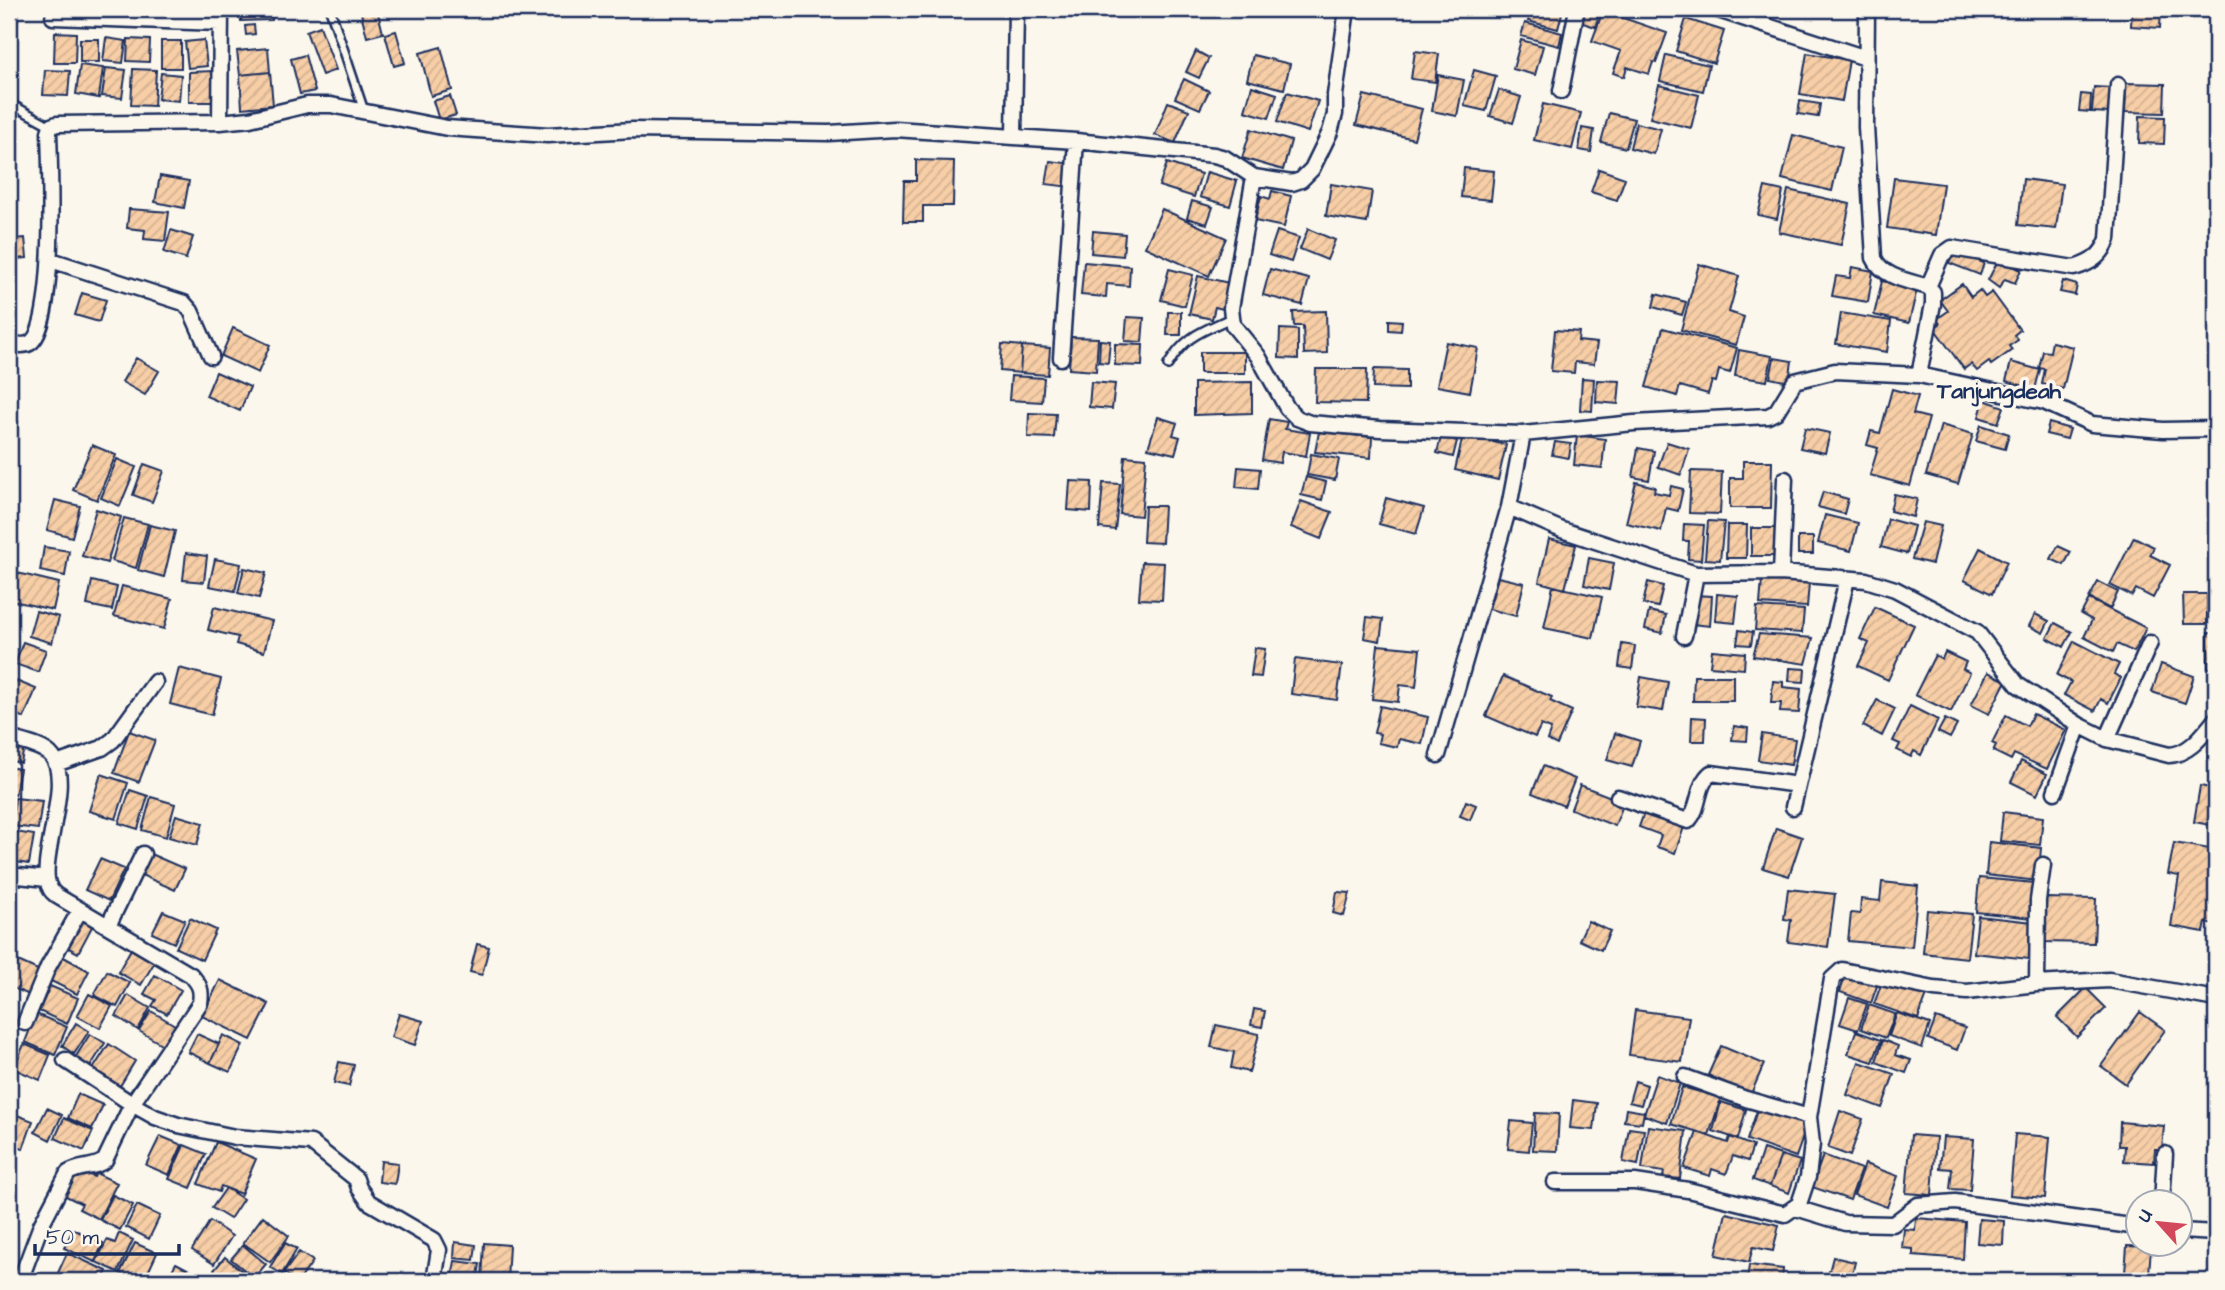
<svg xmlns="http://www.w3.org/2000/svg" width="2225" height="1290" font-family="'Architects Daughter',sans-serif">
	<style>
		.building { fill: url(#building-hatch); stroke: #1b2f5e; stroke-width: 2 }
		.lines { fill: none; stroke-linecap: round; stroke-linejoin: round }
		.lane-casing { stroke: #1b2f5e; stroke-width: 12 }
		.street-casing { stroke: #1b2f5e; stroke-width: 19 }
		.lane { stroke: #fbf7ec; stroke-width: 7 }
		.street { stroke: #fbf7ec; stroke-width: 14 }
		.labels { text-anchor: middle; stroke-width: 7; stroke-linejoin: round; paint-order: stroke }
		.quarter-label { font-size: 23px; font-weight: bold; fill: #1b2f5e; stroke: #fbf7ec }
	</style>
	<defs>
		<pattern id="building-hatch" width="6" height="6" patternUnits="userSpaceOnUse" patternTransform="scale(1.75)"><rect width="6" height="6" fill="#f7cea6"/><path d="M-1 1l2-2M0 6l6-6M5 7l2-2" fill="none" stroke="#d3b191"/></pattern>
	</defs>
	<rect width="100%" height="100%" fill="#fbf7ec"/>
	<filter id="ink" filterUnits="userSpaceOnUse"><feTurbulence type="fractalNoise" baseFrequency=".0143" numOctaves="2"/><feDisplacementMap in="SourceGraphic" scale="14" xChannelSelector="R" yChannelSelector="G"/><feConvolveMatrix kernelMatrix="1 2 1 2 8 2 1 2 1" color-interpolation-filters="sRGB"/></filter>
	<g filter="url(#ink)">
		<path class="building" d="M 138,9 L 160,9 L 160,12 L 138,13 Z
			M 174,9 L 193,9 L 193,13 L 175,14 Z
			M 241,9 L 272,9 L 272,20 L 241,21 Z
			M 360,9 L 377,9 L 383,33 L 367,37 Z
			M 1531,9 L 1563,9 L 1558,29 L 1528,21 Z
			M 1585,9 L 1601,9 L 1595,27 L 1580,22 Z
			M 2132,9 L 2161,9 L 2160,28 L 2131,26 Z
			M 9,10 L 19,12 L 10,62 L 9,62 Z
			M 1603,11 L 1667,33 L 1656,63 L 1653,62 L 1649,74 L 1627,67 L 1624,77 L 1613,73 L 1621,51 L 1592,41 Z
			M 1686,19 L 1724,31 L 1714,63 L 1676,51 Z
			M 1525,23 L 1562,33 L 1559,46 L 1521,36 Z
			M 254,25 L 255,34 L 246,35 L 245,26 Z
			M 320,26 L 336,70 L 322,75 L 306,31 Z
			M 396,31 L 405,63 L 394,66 L 385,34 Z
			M 55,32 L 76,33 L 75,63 L 54,63 Z
			M 106,38 L 126,41 L 123,63 L 103,61 Z
			M 80,39 L 99,39 L 99,62 L 80,62 Z
			M 128,39 L 150,40 L 149,62 L 127,61 Z
			M 204,40 L 207,66 L 188,68 L 185,42 Z
			M 1521,40 L 1543,46 L 1535,75 L 1513,69 Z
			M 161,41 L 181,41 L 181,68 L 161,68 Z
			M 441,47 L 452,90 L 431,96 L 420,53 Z
			M 268,48 L 270,72 L 240,75 L 237,51 Z
			M 1196,51 L 1209,58 L 1199,78 L 1186,72 Z
			M 1415,51 L 1439,54 L 1435,82 L 1411,79 Z
			M 1807,53 L 1849,60 L 1842,101 L 1800,94 Z
			M 305,55 L 315,91 L 300,94 L 291,59 Z
			M 1253,55 L 1290,64 L 1284,89 L 1247,80 Z
			M 1666,55 L 1709,65 L 1703,91 L 1660,81 Z
			M 80,65 L 103,68 L 99,98 L 76,94 Z
			M 106,68 L 126,70 L 122,98 L 102,96 Z
			M 133,69 L 156,70 L 154,106 L 131,105 Z
			M 45,70 L 70,71 L 68,96 L 43,95 Z
			M 1474,70 L 1496,76 L 1486,111 L 1464,106 Z
			M 214,71 L 215,102 L 189,102 L 189,72 Z
			M 270,72 L 273,105 L 242,108 L 240,75 Z
			M 161,73 L 181,75 L 179,101 L 158,99 Z
			M 1438,75 L 1464,80 L 1457,116 L 1432,111 Z
			M 2212,78 L 2216,78 L 2216,105 L 2211,105 Z
			M 1184,79 L 1209,91 L 1200,109 L 1175,98 Z
			M 2126,83 L 2165,84 L 2164,113 L 2125,112 Z
			M 1659,85 L 1699,95 L 1691,128 L 1650,118 Z
			M 1252,86 L 1277,94 L 1269,118 L 1245,111 Z
			M 2094,87 L 2112,88 L 2110,113 L 2092,112 Z
			M 1499,90 L 1521,97 L 1513,123 L 1490,116 Z
			M 1287,92 L 1318,101 L 1308,132 L 1277,122 Z
			M 2081,94 L 2091,95 L 2090,112 L 2079,111 Z
			M 1364,95 L 1422,109 L 1414,139 L 1356,125 Z
			M 450,96 L 456,115 L 439,120 L 433,101 Z
			M 1800,101 L 1820,104 L 1818,117 L 1798,114 Z
			M 1168,102 L 1189,110 L 1175,143 L 1155,135 Z
			M 1543,104 L 1581,113 L 1572,149 L 1534,140 Z
			M 1609,113 L 1634,119 L 1626,148 L 1601,142 Z
			M 2140,116 L 2165,117 L 2164,144 L 2139,143 Z
			M 1636,123 L 1661,129 L 1654,154 L 1630,148 Z
			M 1582,128 L 1594,130 L 1591,152 L 1579,150 Z
			M 1251,129 L 1291,141 L 1283,170 L 1242,158 Z
			M 1793,135 L 1842,147 L 1832,191 L 1782,179 Z
			M 916,160 L 954,161 L 953,206 L 923,206 L 923,222 L 903,222 L 904,181 L 916,181 Z
			M 1050,161 L 1073,164 L 1070,187 L 1046,184 Z
			M 1167,163 L 1201,174 L 1194,197 L 1159,186 Z
			M 1464,168 L 1494,171 L 1491,200 L 1461,197 Z
			M 1599,169 L 1625,178 L 1617,200 L 1591,192 Z
			M 1207,172 L 1237,181 L 1230,206 L 1200,197 Z
			M 160,176 L 189,181 L 184,208 L 155,202 Z
			M 1894,178 L 1943,184 L 1936,235 L 1887,228 Z
			M 2023,179 L 2062,184 L 2056,229 L 2018,225 Z
			M 1331,184 L 1372,191 L 1367,223 L 1326,216 Z
			M 1765,187 L 1783,191 L 1777,219 L 1758,215 Z
			M 1788,190 L 1850,204 L 1841,245 L 1779,232 Z
			M 1272,191 L 1291,196 L 1284,227 L 1255,221 L 1261,196 L 1270,199 Z
			M 1192,201 L 1213,207 L 1207,224 L 1187,218 Z
			M 129,209 L 169,212 L 165,241 L 144,239 L 145,230 L 127,228 Z
			M 1162,209 L 1226,238 L 1209,276 L 1145,247 Z
			M 1308,229 L 1335,240 L 1327,260 L 1300,249 Z
			M 171,230 L 193,237 L 186,259 L 164,252 Z
			M 1093,231 L 1125,234 L 1123,256 L 1091,253 Z
			M 1277,231 L 1299,238 L 1291,262 L 1269,255 Z
			M 25,238 L 27,258 L 16,259 L 14,239 Z
			M 1953,251 L 1984,263 L 1980,275 L 1949,263 Z
			M 1999,259 L 2021,270 L 2015,283 L 2005,279 L 1999,288 L 1988,280 Z
			M 1084,262 L 1130,266 L 1129,286 L 1107,284 L 1106,297 L 1081,295 Z
			M 1699,264 L 1739,276 L 1729,312 L 1744,317 L 1736,345 L 1681,330 Z
			M 1852,267 L 1873,271 L 1868,302 L 1832,296 L 1836,276 L 1850,278 Z
			M 1169,269 L 1193,275 L 1185,306 L 1161,300 Z
			M 1270,269 L 1309,279 L 1302,305 L 1263,295 Z
			M 1198,276 L 1229,283 L 1223,309 L 1215,307 L 1212,319 L 1189,314 Z
			M 1882,281 L 1917,289 L 1909,323 L 1874,315 Z
			M 2063,281 L 2077,285 L 2075,295 L 2060,292 Z
			M 1962,284 L 1971,297 L 1980,290 L 1985,297 L 1992,292 L 2020,330 L 2014,335 L 2018,340 L 2009,346 L 2012,350 L 1991,365 L 1989,362 L 1977,371 L 1971,364 L 1964,369 L 1934,328 L 1940,324 L 1937,319 L 1948,311 L 1940,300 Z
			M 82,293 L 106,300 L 99,322 L 75,315 Z
			M 1656,294 L 1686,302 L 1682,315 L 1653,307 Z
			M 1326,311 L 1327,353 L 1304,354 L 1303,326 L 1294,326 L 1293,312 Z
			M 1168,312 L 1181,312 L 1181,335 L 1167,335 Z
			M 1841,313 L 1891,321 L 1887,352 L 1836,344 Z
			M 1127,317 L 1144,318 L 1142,342 L 1125,341 Z
			M 1389,320 L 1402,321 L 1401,331 L 1389,330 Z
			M 233,328 L 270,345 L 258,373 L 221,356 Z
			M 1663,328 L 1737,348 L 1730,373 L 1719,370 L 1716,382 L 1712,381 L 1708,394 L 1680,386 L 1677,396 L 1646,387 Z
			M 1280,329 L 1298,330 L 1298,359 L 1279,358 Z
			M 1555,330 L 1579,332 L 1578,341 L 1597,343 L 1594,364 L 1575,362 L 1574,373 L 1551,371 Z
			M 1071,337 L 1098,338 L 1096,371 L 1069,369 Z
			M 1100,340 L 1110,341 L 1108,363 L 1099,362 Z
			M 1446,342 L 1478,348 L 1470,392 L 1437,386 Z
			M 2052,342 L 2073,347 L 2063,389 L 2042,384 L 2045,369 L 2039,368 L 2043,351 L 2050,352 Z
			M 1002,344 L 1022,346 L 1020,373 L 1000,371 Z
			M 1115,344 L 1143,345 L 1142,366 L 1115,365 Z
			M 1022,346 L 1050,348 L 1048,375 L 1020,373 Z
			M 1739,350 L 1772,356 L 1767,381 L 1735,376 Z
			M 1200,352 L 1245,352 L 1245,373 L 1200,373 Z
			M 136,358 L 159,371 L 145,395 L 122,382 Z
			M 1774,358 L 1792,361 L 1789,382 L 1770,378 Z
			M 2011,362 L 2040,370 L 2035,389 L 2006,381 Z
			M 1316,369 L 1367,369 L 1366,403 L 1315,402 Z
			M 1374,369 L 1407,370 L 1407,389 L 1373,388 Z
			M 216,372 L 250,387 L 240,411 L 206,396 Z
			M 1011,376 L 1044,378 L 1042,402 L 1009,400 Z
			M 1582,378 L 1594,379 L 1592,411 L 1580,410 Z
			M 1597,380 L 1620,381 L 1618,404 L 1596,402 Z
			M 1091,382 L 1115,384 L 1112,409 L 1089,407 Z
			M 1252,382 L 1252,413 L 1194,415 L 1194,383 Z
			M 1892,389 L 1918,396 L 1913,414 L 1929,418 L 1910,486 L 1870,475 L 1878,448 L 1867,445 L 1871,431 L 1880,433 Z
			M 1984,400 L 2004,407 L 1998,423 L 1979,417 Z
			M 1029,413 L 1056,414 L 1054,438 L 1028,437 Z
			M 1158,417 L 1177,423 L 1173,435 L 1180,437 L 1175,454 L 1148,448 Z
			M 9,418 L 18,422 L 9,441 Z
			M 1269,419 L 1287,422 L 1285,429 L 1310,433 L 1306,456 L 1282,452 L 1280,463 L 1262,460 Z
			M 2049,423 L 2070,429 L 2067,439 L 2046,434 Z
			M 1941,425 L 1973,434 L 1958,484 L 1926,475 Z
			M 1981,425 L 2009,434 L 2005,449 L 1976,441 Z
			M 1805,428 L 1830,433 L 1825,453 L 1800,448 Z
			M 1319,432 L 1372,437 L 1371,458 L 1315,452 Z
			M 1463,435 L 1506,445 L 1498,480 L 1455,470 Z
			M 1577,435 L 1605,439 L 1602,468 L 1574,465 Z
			M 1441,437 L 1457,441 L 1453,457 L 1437,453 Z
			M 1555,442 L 1571,444 L 1569,458 L 1552,455 Z
			M 1667,442 L 1689,449 L 1681,475 L 1658,467 Z
			M 92,445 L 116,455 L 97,500 L 73,490 Z
			M 1638,448 L 1654,451 L 1649,480 L 1633,477 Z
			M 1311,454 L 1339,459 L 1335,480 L 1307,475 Z
			M 1125,456 L 1146,458 L 1141,516 L 1120,514 Z
			M 117,459 L 136,467 L 120,506 L 101,498 Z
			M 1743,461 L 1772,461 L 1771,508 L 1730,508 L 1730,478 L 1743,478 Z
			M 144,464 L 164,471 L 152,502 L 133,495 Z
			M 1238,467 L 1260,469 L 1258,489 L 1236,487 Z
			M 1691,471 L 1722,472 L 1720,514 L 1689,513 Z
			M 1306,477 L 1326,482 L 1322,500 L 1301,495 Z
			M 1070,481 L 1092,482 L 1091,512 L 1068,510 Z
			M 1636,482 L 1655,487 L 1654,492 L 1669,495 L 1671,486 L 1683,489 L 1678,511 L 1666,508 L 1661,531 L 1626,523 Z
			M 1103,483 L 1120,484 L 1115,530 L 1099,528 Z
			M 1823,492 L 1848,499 L 1844,514 L 1818,507 Z
			M 1894,494 L 1917,499 L 1913,517 L 1890,511 Z
			M 1386,498 L 1424,508 L 1416,534 L 1379,524 Z
			M 55,500 L 80,506 L 72,537 L 47,530 Z
			M 1301,501 L 1332,512 L 1321,539 L 1291,527 Z
			M 1145,506 L 1164,506 L 1162,543 L 1143,542 Z
			M 96,509 L 121,517 L 107,563 L 82,556 Z
			M 1825,515 L 1858,523 L 1851,551 L 1818,543 Z
			M 124,518 L 148,524 L 136,568 L 112,561 Z
			M 1888,519 L 1914,526 L 1907,554 L 1881,547 Z
			M 1708,521 L 1724,522 L 1720,560 L 1705,559 Z
			M 1923,522 L 1941,526 L 1932,564 L 1912,559 Z
			M 1684,524 L 1704,525 L 1701,560 L 1688,559 L 1689,541 L 1683,541 Z
			M 150,525 L 175,531 L 164,577 L 138,570 Z
			M 1727,525 L 1747,525 L 1746,558 L 1726,558 Z
			M 1751,528 L 1775,528 L 1775,556 L 1751,556 Z
			M 1798,537 L 1813,537 L 1813,554 L 1798,554 Z
			M 2134,537 L 2154,547 L 2150,555 L 2170,565 L 2153,598 L 2136,589 L 2132,596 L 2110,585 Z
			M 1549,539 L 1576,545 L 1565,589 L 1539,582 Z
			M 2058,546 L 2071,552 L 2064,565 L 2051,559 Z
			M 44,547 L 69,551 L 65,576 L 40,571 Z
			M 1980,548 L 2007,562 L 1992,594 L 1964,580 Z
			M 186,553 L 207,556 L 204,582 L 183,580 Z
			M 1589,558 L 1614,563 L 1609,590 L 1584,585 Z
			M 215,559 L 241,564 L 235,591 L 209,586 Z
			M 1142,562 L 1164,563 L 1162,600 L 1139,599 Z
			M 244,568 L 266,573 L 259,598 L 238,593 Z
			M 9,571 L 59,583 L 53,610 L 9,600 Z
			M 1498,577 L 1524,583 L 1516,616 L 1489,609 Z
			M 1762,580 L 1809,583 L 1807,607 L 1760,604 Z
			M 92,581 L 117,587 L 112,610 L 87,605 Z
			M 1648,582 L 1663,586 L 1658,607 L 1643,604 Z
			M 2098,582 L 2118,592 L 2110,609 L 2089,598 Z
			M 122,586 L 172,599 L 164,629 L 114,616 Z
			M 1553,586 L 1602,597 L 1593,638 L 1544,628 Z
			M 1717,594 L 1738,596 L 1735,623 L 1715,621 Z
			M 2183,594 L 2207,594 L 2207,624 L 2184,624 Z
			M 1694,595 L 1712,596 L 1710,626 L 1692,624 Z
			M 2089,599 L 2146,628 L 2134,652 L 2117,644 L 2113,652 L 2084,637 L 2092,620 L 2081,614 Z
			M 214,607 L 272,621 L 264,652 L 236,644 L 238,637 L 208,630 Z
			M 1757,607 L 1804,610 L 1802,633 L 1755,630 Z
			M 1875,607 L 1914,625 L 1888,680 L 1858,666 L 1869,643 L 1860,639 Z
			M 36,611 L 59,617 L 52,643 L 29,636 Z
			M 1649,611 L 1666,615 L 1662,633 L 1645,629 Z
			M 2035,614 L 2049,621 L 2043,633 L 2029,626 Z
			M 1367,617 L 1383,619 L 1380,641 L 1364,638 Z
			M 2055,623 L 2072,632 L 2064,647 L 2047,638 Z
			M 1739,630 L 1753,632 L 1751,645 L 1737,644 Z
			M 2208,633 L 2216,633 L 2216,668 L 2208,668 Z
			M 1759,634 L 1813,638 L 1806,664 L 1753,656 Z
			M 2074,641 L 2119,664 L 2114,674 L 2121,678 L 2108,703 L 2101,699 L 2095,711 L 2064,695 L 2071,682 L 2057,675 Z
			M 23,642 L 46,650 L 38,672 L 15,664 Z
			M 1622,644 L 1635,646 L 1632,669 L 1619,667 Z
			M 1378,645 L 1420,649 L 1416,687 L 1400,685 L 1398,702 L 1372,699 Z
			M 1255,648 L 1265,649 L 1261,677 L 1251,676 Z
			M 1712,650 L 1745,653 L 1744,669 L 1710,666 Z
			M 1945,652 L 1966,662 L 1963,669 L 1970,673 L 1951,712 L 1915,695 L 1935,655 L 1942,659 Z
			M 1295,659 L 1342,665 L 1337,700 L 1291,694 Z
			M 2161,664 L 2194,676 L 2185,703 L 2152,692 Z
			M 179,668 L 221,679 L 212,715 L 170,704 Z
			M 1790,668 L 1805,669 L 1804,682 L 1789,681 Z
			M 1988,672 L 2006,681 L 1989,714 L 1971,705 Z
			M 1503,676 L 1552,697 L 1550,701 L 1572,711 L 1557,745 L 1547,740 L 1551,729 L 1541,725 L 1535,737 L 1486,716 Z
			M 1694,676 L 1733,676 L 1733,701 L 1693,701 Z
			M 1641,677 L 1668,682 L 1663,711 L 1636,707 Z
			M 16,681 L 36,689 L 24,718 L 9,711 L 9,697 Z
			M 1773,681 L 1783,682 L 1783,687 L 1801,689 L 1799,713 L 1780,712 L 1781,703 L 1771,703 Z
			M 1877,700 L 1895,709 L 1882,736 L 1863,726 Z
			M 1380,706 L 1428,717 L 1422,744 L 1399,739 L 1397,747 L 1378,743 L 1380,734 L 1374,733 Z
			M 1910,706 L 1938,720 L 1921,755 L 1914,751 L 1911,757 L 1897,750 L 1900,744 L 1893,741 Z
			M 2033,714 L 2066,730 L 2047,769 L 2014,754 L 2011,760 L 1993,751 L 1996,745 L 1992,743 L 2006,715 L 2027,726 Z
			M 1692,717 L 1706,718 L 1705,741 L 1691,741 Z
			M 1945,719 L 1957,725 L 1950,738 L 1938,732 Z
			M 1734,726 L 1748,728 L 1747,741 L 1732,740 Z
			M 129,731 L 155,740 L 139,782 L 114,773 Z
			M 1615,733 L 1640,741 L 1632,767 L 1607,760 Z
			M 1762,734 L 1795,739 L 1791,765 L 1758,760 Z
			M 9,744 L 24,747 L 21,763 L 9,761 Z
			M 2021,761 L 2047,774 L 2037,795 L 2011,782 Z
			M 1543,766 L 1575,779 L 1564,806 L 1532,793 Z
			M 9,767 L 20,769 L 15,795 L 9,794 Z
			M 101,774 L 128,783 L 116,819 L 89,811 Z
			M 1580,785 L 1624,802 L 1615,826 L 1571,809 Z
			M 2200,786 L 2216,789 L 2216,826 L 2194,822 Z
			M 130,790 L 148,796 L 138,829 L 119,823 Z
			M 151,797 L 175,804 L 166,837 L 142,830 Z
			M 15,798 L 42,801 L 38,829 L 12,826 Z
			M 1466,801 L 1476,805 L 1470,820 L 1460,816 Z
			M 2003,812 L 2043,817 L 2040,845 L 2000,841 Z
			M 1644,813 L 1684,827 L 1675,853 L 1657,847 L 1661,835 L 1639,827 Z
			M 176,815 L 203,823 L 197,845 L 169,837 Z
			M 1776,828 L 1802,837 L 1789,876 L 1763,868 Z
			M 9,831 L 34,835 L 29,864 L 9,861 Z
			M 1989,842 L 2041,848 L 2038,881 L 1986,875 Z
			M 2174,843 L 2216,850 L 2216,925 L 2206,923 L 2204,932 L 2171,926 L 2179,876 L 2168,874 Z
			M 148,853 L 185,869 L 175,890 L 139,874 Z
			M 100,859 L 124,869 L 109,901 L 85,890 Z
			M 1979,878 L 2035,883 L 2032,918 L 1976,912 Z
			M 1882,882 L 1918,886 L 1912,947 L 1848,941 L 1851,913 L 1860,914 L 1861,899 L 1880,901 Z
			M 1788,889 L 1835,894 L 1828,947 L 1788,942 L 1791,920 L 1784,919 Z
			M 9,892 L 14,893 L 9,918 Z
			M 1337,892 L 1350,893 L 1344,916 L 1333,913 Z
			M 2044,898 L 2096,899 L 2094,943 L 2043,942 Z
			M 1927,910 L 1972,914 L 1967,958 L 1923,953 Z
			M 163,911 L 185,920 L 174,943 L 152,933 Z
			M 79,915 L 94,923 L 78,953 L 63,945 Z
			M 1978,916 L 2033,922 L 2029,959 L 1974,953 Z
			M 190,918 L 216,930 L 202,960 L 176,948 Z
			M 1588,921 L 1610,931 L 1601,950 L 1579,940 Z
			M 477,944 L 489,947 L 482,975 L 470,972 Z
			M 131,949 L 154,963 L 141,985 L 118,972 Z
			M 60,955 L 89,971 L 77,994 L 47,979 Z
			M 18,961 L 40,971 L 29,995 L 9,986 Z
			M 107,971 L 130,983 L 117,1007 L 94,995 Z
			M 1846,972 L 1878,983 L 1871,1003 L 1840,992 Z
			M 155,975 L 181,990 L 167,1014 L 152,1006 L 156,1000 L 144,994 Z
			M 220,980 L 269,1004 L 251,1040 L 202,1016 Z
			M 1883,980 L 1927,995 L 1918,1019 L 1874,1004 Z
			M 50,986 L 78,998 L 67,1024 L 39,1011 Z
			M 2086,988 L 2106,1008 L 2077,1037 L 2057,1017 Z
			M 89,994 L 112,1006 L 100,1028 L 77,1016 Z
			M 128,995 L 150,1008 L 138,1030 L 116,1016 Z
			M 1849,998 L 1867,1004 L 1858,1030 L 1840,1024 Z
			M 1869,1005 L 1895,1014 L 1886,1038 L 1861,1029 Z
			M 1254,1009 L 1265,1011 L 1262,1027 L 1251,1025 Z
			M 1635,1010 L 1689,1017 L 1682,1062 L 1629,1055 Z
			M 151,1011 L 175,1025 L 163,1045 L 139,1031 Z
			M 2140,1012 L 2165,1030 L 2126,1084 L 2101,1066 Z
			M 1897,1013 L 1930,1024 L 1922,1048 L 1889,1036 Z
			M 36,1014 L 67,1027 L 55,1055 L 25,1042 Z
			M 399,1014 L 423,1021 L 415,1045 L 391,1037 Z
			M 1936,1018 L 1965,1028 L 1957,1050 L 1928,1039 Z
			M 76,1023 L 89,1031 L 74,1054 L 62,1046 Z
			M 1216,1025 L 1259,1034 L 1249,1072 L 1231,1068 L 1234,1052 L 1211,1047 Z
			M 1856,1031 L 1881,1040 L 1873,1062 L 1848,1054 Z
			M 90,1034 L 105,1043 L 90,1067 L 75,1058 Z
			M 197,1034 L 219,1044 L 210,1063 L 188,1052 Z
			M 223,1035 L 243,1045 L 230,1072 L 210,1063 Z
			M 1883,1040 L 1898,1046 L 1895,1055 L 1911,1060 L 1906,1073 L 1876,1062 Z
			M 24,1044 L 50,1055 L 40,1080 L 14,1069 Z
			M 109,1044 L 135,1061 L 120,1086 L 93,1069 Z
			M 1721,1046 L 1764,1064 L 1751,1094 L 1708,1075 Z
			M 339,1062 L 354,1065 L 349,1086 L 334,1083 Z
			M 1859,1062 L 1894,1074 L 1882,1108 L 1847,1095 Z
			M 1657,1075 L 1680,1083 L 1667,1123 L 1644,1115 Z
			M 1635,1081 L 1647,1085 L 1641,1105 L 1629,1102 Z
			M 1682,1087 L 1721,1098 L 1709,1135 L 1671,1124 Z
			M 78,1094 L 103,1105 L 92,1129 L 68,1118 Z
			M 1573,1100 L 1597,1103 L 1594,1130 L 1570,1128 Z
			M 1721,1102 L 1746,1110 L 1738,1139 L 1713,1131 Z
			M 47,1108 L 62,1115 L 50,1140 L 35,1132 Z
			M 1758,1108 L 1807,1125 L 1796,1157 L 1747,1140 Z
			M 1626,1109 L 1644,1112 L 1642,1123 L 1624,1121 Z
			M 1840,1111 L 1863,1119 L 1850,1156 L 1828,1148 Z
			M 9,1112 L 33,1121 L 23,1149 L 9,1144 Z
			M 1535,1113 L 1559,1114 L 1557,1151 L 1533,1150 Z
			M 64,1118 L 93,1131 L 84,1151 L 55,1138 Z
			M 1511,1121 L 1532,1123 L 1529,1151 L 1508,1149 Z
			M 2120,1122 L 2164,1126 L 2162,1149 L 2155,1149 L 2154,1163 L 2124,1161 L 2125,1146 L 2119,1146 Z
			M 1648,1126 L 1686,1131 L 1680,1179 L 1663,1177 L 1664,1172 L 1642,1169 Z
			M 1629,1128 L 1644,1130 L 1638,1165 L 1623,1162 Z
			M 1697,1132 L 1728,1143 L 1730,1137 L 1753,1146 L 1748,1161 L 1733,1156 L 1726,1174 L 1712,1169 L 1710,1176 L 1684,1168 Z
			M 2015,1134 L 2050,1137 L 2045,1198 L 2010,1195 Z
			M 1911,1135 L 1936,1137 L 1932,1195 L 1906,1193 Z
			M 160,1136 L 182,1145 L 169,1175 L 146,1165 Z
			M 1943,1137 L 1974,1139 L 1970,1190 L 1950,1189 L 1952,1169 L 1940,1168 Z
			M 216,1142 L 256,1159 L 241,1194 L 221,1186 L 219,1192 L 198,1184 Z
			M 184,1145 L 206,1154 L 191,1188 L 169,1179 Z
			M 1763,1149 L 1781,1155 L 1770,1186 L 1753,1180 Z
			M 1781,1155 L 1800,1161 L 1789,1193 L 1770,1186 Z
			M 1823,1155 L 1861,1169 L 1850,1200 L 1812,1187 Z
			M 381,1161 L 398,1163 L 395,1184 L 379,1182 Z
			M 1865,1164 L 1898,1176 L 1887,1207 L 1854,1195 Z
			M 76,1169 L 94,1177 L 96,1173 L 117,1183 L 99,1219 L 79,1209 L 82,1204 L 64,1195 Z
			M 226,1188 L 243,1199 L 230,1219 L 212,1208 Z
			M 113,1195 L 133,1205 L 120,1230 L 100,1220 Z
			M 137,1205 L 160,1216 L 149,1239 L 126,1227 Z
			M 1726,1213 L 1779,1225 L 1773,1251 L 1753,1247 L 1749,1262 L 1716,1255 Z
			M 263,1216 L 289,1236 L 270,1262 L 243,1243 Z
			M 1916,1218 L 1965,1222 L 1963,1259 L 1913,1255 L 1913,1249 L 1902,1248 L 1904,1229 L 1915,1230 Z
			M 1979,1219 L 2004,1221 L 2003,1245 L 1977,1243 Z
			M 210,1221 L 232,1236 L 214,1264 L 192,1250 Z
			M 73,1229 L 103,1243 L 95,1262 L 64,1248 Z
			M 119,1233 L 133,1240 L 118,1272 L 96,1262 L 107,1240 L 115,1243 Z
			M 455,1242 L 476,1245 L 474,1260 L 454,1258 Z
			M 135,1243 L 157,1253 L 144,1281 L 138,1281 L 120,1273 Z
			M 285,1243 L 297,1249 L 282,1274 L 270,1267 Z
			M 484,1243 L 509,1245 L 507,1281 L 482,1281 Z
			M 243,1245 L 266,1264 L 254,1278 L 231,1259 Z
			M 2127,1246 L 2151,1247 L 2149,1274 L 2125,1273 Z
			M 299,1252 L 313,1261 L 299,1281 L 296,1281 L 284,1273 Z
			M 67,1253 L 107,1271 L 102,1281 L 71,1281 L 57,1275 Z
			M 225,1257 L 254,1281 L 216,1281 L 209,1276 Z
			M 1833,1257 L 1855,1262 L 1851,1278 L 1829,1272 Z
			M 455,1261 L 480,1264 L 477,1281 L 452,1278 Z
			M 176,1263 L 210,1281 L 166,1281 Z
			M 1749,1265 L 1783,1269 L 1782,1281 L 1747,1281 Z"/>
		<g class="lines">
			<defs>
				<path id="lane" d="M 330,9 L 364,111
					M 9,103 L 51,126
					M 1168,365 C 1185,336 1201,332 1231,318"/>
				<path id="street" d="M 1347,9 L 1335,95 L 1335,114 L 1330,132 L 1312,169 L 1301,180 L 1292,183 L 1254,177 L 1231,308 L 1233,325 L 1258,356 L 1287,408 L 1297,418 L 1310,423 L 1380,429 L 1523,434 L 1634,423 L 1768,416 L 1776,412 L 1795,381 L 1835,371 L 1919,375
					M 1715,9 L 1866,58
					M 1867,9 L 1866,127 L 1874,258 C 1883,278 1909,281 1928,287 L 1933,292 L 1933,304 L 1919,375 L 2044,402 L 2092,424 L 2163,430 L 2216,429
					M 53,17 L 220,23
					M 1561,91 L 1577,9
					M 220,122 L 221,9
					M 1014,137 L 1076,141 L 1214,155 L 1225,158 L 1254,177
					M 51,260 L 184,303 L 191,311 L 211,356
					M 1928,287 L 1942,255 L 1952,248 L 2074,268 C 2091,263 2102,256 2108,239 L 2118,85
					M 9,343 C 15,344 23,347 30,343 C 57,327 50,166 49,132 L 51,126 L 57,124 L 220,122 L 250,119 L 307,105 L 331,105 L 447,128 L 548,135 L 633,130 L 829,133 L 895,129 L 1014,137 L 1016,9
					M 1061,358 L 1076,141
					M 1523,434 L 1509,507 L 1562,530 L 1696,574 L 1781,573 L 1866,580 L 1895,589 L 1977,632 L 2018,685 L 2079,725 L 2107,739 L 2169,755 C 2190,754 2203,734 2216,719
					M 1781,573 L 1785,479
					M 1684,636 L 1696,574
					M 9,738 C 21,742 40,745 50,754 C 76,778 35,865 50,888 C 51,892 55,894 57,896 L 191,975 C 200,985 202,990 200,1003 L 132,1104 L 65,1060
					M 2107,739 L 2150,643
					M 1438,755 L 1509,507
					M 56,764 L 102,748 L 113,740 L 155,682
					M 2055,792 L 2079,725
					M 1618,797 L 1688,821 C 1701,808 1696,785 1711,773 L 1798,785
					M 1793,807 L 1847,579
					M 9,875 L 47,879
					M 108,926 L 143,854
					M 2037,984 L 2038,900 L 2043,865
					M 25,1023 L 48,967 L 80,910
					M 1685,1077 L 1746,1099 L 1809,1117
					M 1555,1182 L 1635,1182 L 1688,1190 L 1785,1214 L 1799,1204 L 1808,1177 L 1812,1144 L 1809,1117 L 1832,979 L 1842,970 L 1934,989 L 1967,992 L 2037,984 L 2109,980 L 2216,999
					M 2162,1202 L 2165,1154
					M 1796,1208 L 1845,1223 L 1893,1224 L 1918,1205 L 1955,1202 L 2138,1227
					M 2180,1231 L 2216,1233
					M 20,1281 L 41,1225 L 68,1173 C 80,1165 95,1169 105,1160 L 132,1104 L 155,1117 L 178,1125 L 235,1137 L 311,1143 L 356,1179 L 359,1188 L 369,1202 L 434,1240 L 439,1250 L 434,1281"/>
			</defs>
			<use href="#lane" class="lane-casing"/>
			<use href="#street" class="street-casing"/>
			<use href="#lane" class="lane"/>
			<use href="#street" class="street"/>
		</g>
	</g>
	<g class="labels">
		<g class="quarter-label">
			<text x="1999" y="398">Tanjungdeah</text>
		</g>
	</g>
	<rect width="2225" height="1290" fill="none" stroke="#fbf7ec" stroke-width="35"/>
	<rect x="18" y="18" width="2190" height="1255" fill="none" stroke="#1b2f5e" stroke-width="2.5" filter="url(#ink)"/>
	<g transform="translate(2159 1223) rotate(297)"><circle r="33" fill="#fbf7ec" stroke="#a1a7b3" stroke-width="2"/>
	<path d="M0-5L12 26L0 18L-12 26Z" fill="#d1495b"/>
	<text y="-10" font-size="19" font-weight="bold" text-anchor="middle" fill="#1b2f5e">U</text>
	</g>
	<path d="M35 1244v10h144v-10" fill="none" stroke="#1b2f5e" stroke-width="3.5"/>
	<text x="46" y="1244" font-size="21" fill="#1b2f5e" stroke="#fbf7ec" stroke-width="5" paint-order="stroke">50 m</text>
</svg>
